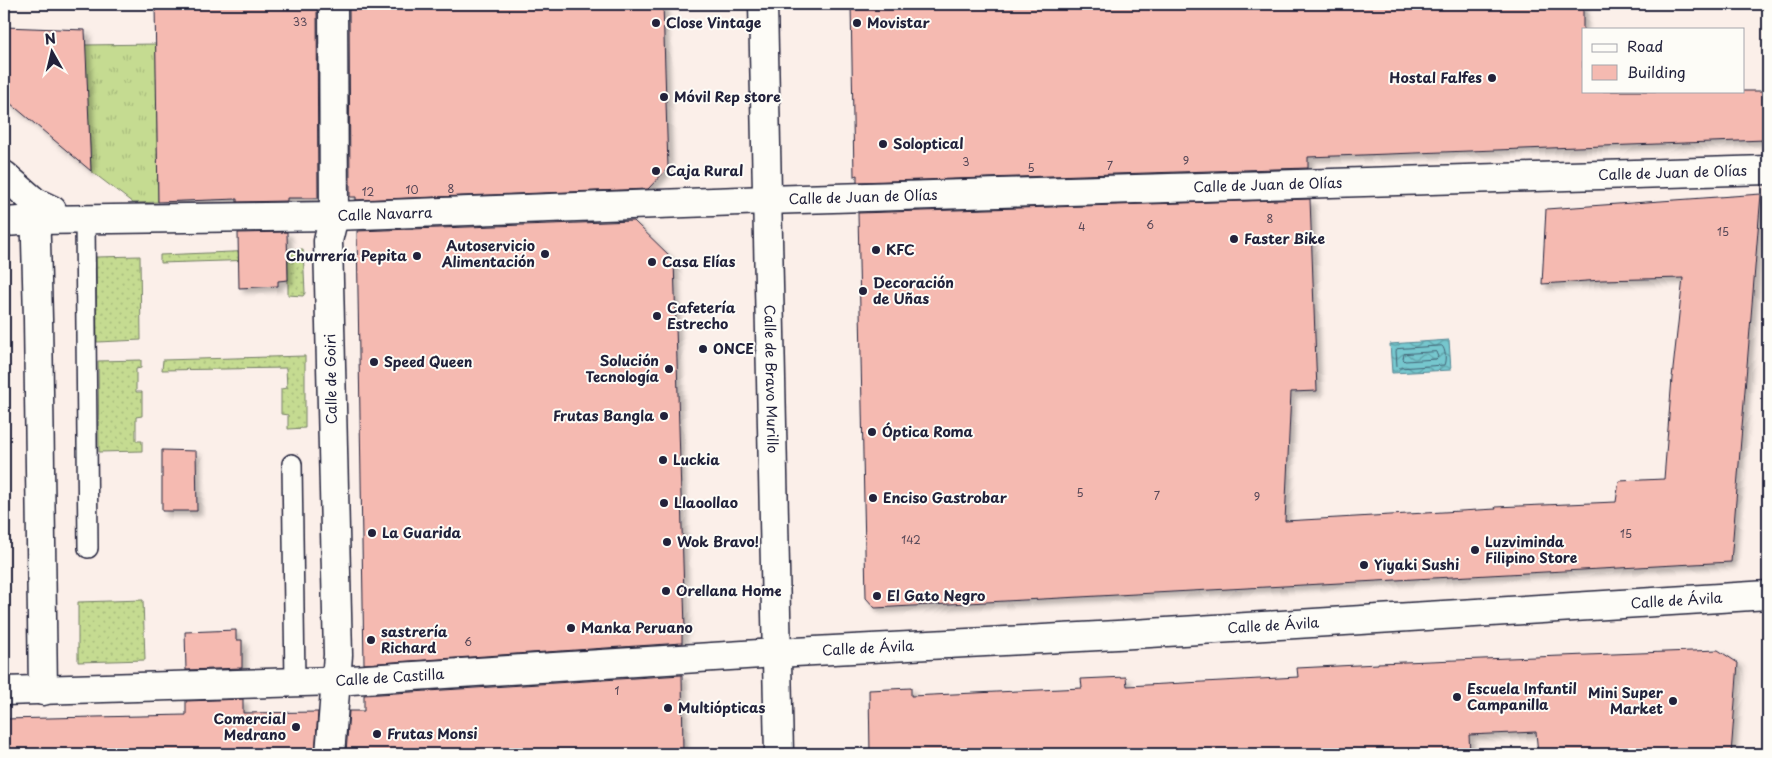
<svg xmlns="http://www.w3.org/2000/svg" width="1772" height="758" font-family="'Playpen Sans',sans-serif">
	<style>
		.grass { fill: url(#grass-tufts); stroke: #747e66 }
		.garden { fill: url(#garden-dots); stroke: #747e66 }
		.water { fill: url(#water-waves); stroke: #548593 }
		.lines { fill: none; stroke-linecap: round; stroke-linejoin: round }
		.shore { stroke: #446476; stroke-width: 1 }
		.building { fill: #f5bab1; stroke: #22223b; filter: url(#shadow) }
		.lane-casing { stroke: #22223b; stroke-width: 22 }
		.street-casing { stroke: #22223b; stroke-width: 31 }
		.secondary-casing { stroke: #22223b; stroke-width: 31 }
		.lane { stroke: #fdfcf7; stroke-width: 19 }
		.street { stroke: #fdfcf7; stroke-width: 28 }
		.secondary { stroke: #fdfcf7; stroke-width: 28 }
		.poi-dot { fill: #22223b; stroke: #fdfcf7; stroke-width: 2 }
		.labels { text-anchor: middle; stroke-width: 4; stroke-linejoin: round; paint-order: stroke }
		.number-label { font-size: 11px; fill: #574858 }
		.poi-label { font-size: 14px; font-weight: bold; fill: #22223b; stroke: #fdfcf7; text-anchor: start }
		.street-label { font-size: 14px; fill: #22223b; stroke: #fdfcf7 }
	</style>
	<defs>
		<pattern id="grass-tufts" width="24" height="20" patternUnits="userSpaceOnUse" patternTransform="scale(1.25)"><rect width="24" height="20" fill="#c5db91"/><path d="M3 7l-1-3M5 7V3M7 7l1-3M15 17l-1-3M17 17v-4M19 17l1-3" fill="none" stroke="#a9bc7e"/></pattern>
		<pattern id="garden-dots" width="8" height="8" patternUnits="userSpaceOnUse" patternTransform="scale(1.25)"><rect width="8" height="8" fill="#c5db91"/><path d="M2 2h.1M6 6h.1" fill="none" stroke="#a9bc7e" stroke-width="1.8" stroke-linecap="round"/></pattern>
		<pattern id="water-waves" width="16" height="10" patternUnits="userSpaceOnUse" patternTransform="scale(1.25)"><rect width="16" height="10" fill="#76c7ce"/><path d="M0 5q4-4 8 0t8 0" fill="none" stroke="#60a1a8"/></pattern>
		<filter id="shadow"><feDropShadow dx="4.5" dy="4.5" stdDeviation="2.5" flood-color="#0004"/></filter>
	</defs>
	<rect width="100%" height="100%" fill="#fbefe9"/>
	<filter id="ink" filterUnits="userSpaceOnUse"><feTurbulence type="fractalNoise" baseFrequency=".02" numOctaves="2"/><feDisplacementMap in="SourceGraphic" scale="10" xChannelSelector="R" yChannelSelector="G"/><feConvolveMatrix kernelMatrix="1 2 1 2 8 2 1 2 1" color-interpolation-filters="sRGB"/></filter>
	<g filter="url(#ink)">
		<path class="grass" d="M 156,44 L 158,202 L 133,203 L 91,171 L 85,45 Z"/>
		<path class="garden" d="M 303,249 L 305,293 L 303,296 L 288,295 L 288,259 L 160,263 L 160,255 Z
			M 140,256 L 141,340 L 97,342 L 96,257 Z
			M 305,356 L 305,428 L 288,429 L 288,415 L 281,414 L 281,389 L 287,388 L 286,368 L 162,370 L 163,360 Z
			M 141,360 L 141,368 L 136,369 L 136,392 L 142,392 L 142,416 L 136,417 L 136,441 L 142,441 L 142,451 L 99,452 L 98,361 Z
			M 143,600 L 145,660 L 78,662 L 78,602 Z"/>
		<path class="water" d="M 1449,340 L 1451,370 L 1392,373 L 1390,344 Z"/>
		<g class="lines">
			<path class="shore" d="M 1442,346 C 1446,349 1446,361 1444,365 L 1399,368 L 1397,366 L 1396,351 L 1397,349 Z
				M 1436,352 L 1438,357 L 1436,359 L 1405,361 L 1403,359 L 1404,354 Z"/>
		</g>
		<path class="building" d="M 155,4 L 317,4 L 318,198 L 287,198 L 287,201 L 237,202 L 237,199 L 158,202 Z
			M 349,4 L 663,4 L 668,168 L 648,189 L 356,200 L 356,197 L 350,197 Z
			M 851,4 L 1583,4 L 1583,91 L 1768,91 L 1768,138 L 1765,140 L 1308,157 L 1308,168 L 857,182 L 857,175 L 854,176 Z
			M 4,27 L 85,30 L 91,171 L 4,98 Z
			M 1761,194 L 1731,562 L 875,608 L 866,598 L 858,213 L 1310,199 L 1317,391 L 1291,392 L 1285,521 L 1496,509 L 1495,507 L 1616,502 L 1619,481 L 1664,479 L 1672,378 L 1683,278 L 1602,280 L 1542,284 L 1546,209 Z
			M 634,221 L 674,260 L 685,629 L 682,629 L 682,643 L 364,664 L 357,231 Z
			M 287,232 L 288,280 L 278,281 L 278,286 L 239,288 L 238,233 Z
			M 162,450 L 196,451 L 197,511 L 162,511 Z
			M 236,630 L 236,640 L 242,640 L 242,668 L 186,670 L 185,632 Z
			M 1718,650 L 1738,663 L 1731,754 L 1538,754 L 1536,732 L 1469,735 L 1470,754 L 870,754 L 869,690 L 911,688 L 911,696 L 1082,688 L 1081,679 L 1126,677 L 1127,686 L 1298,677 L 1297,668 L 1378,664 L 1378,663 Z
			M 682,675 L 683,754 L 346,754 L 349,711 L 364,711 L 364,695 Z
			M 243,699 L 243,713 L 318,712 L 315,754 L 4,754 L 4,719 L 186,715 L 186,701 Z"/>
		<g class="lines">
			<defs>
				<path id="lane" d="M 85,220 L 88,548
					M 292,464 L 295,682"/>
				<g id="street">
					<path d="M 4,175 L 35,202 L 52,210"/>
					<path d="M 35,202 L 38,319 L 43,691"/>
					<path id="s1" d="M 4,222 L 36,220 L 334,216 L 767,200"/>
					<path id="s2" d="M 4,691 L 335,681 L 776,653"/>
					<path d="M 330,754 L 338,655 L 328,241 L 334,216 L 333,4"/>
				</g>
				<g id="secondary">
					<path id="s3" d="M 763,4 L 779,754"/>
					<path id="s4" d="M 767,200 L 1768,170"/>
					<path id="s5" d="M 776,653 L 1117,635 L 1768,595"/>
				</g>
			</defs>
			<use href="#lane" class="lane-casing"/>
			<use href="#street" class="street-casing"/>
			<use href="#secondary" class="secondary-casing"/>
			<use href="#lane" class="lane"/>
			<use href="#street" class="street"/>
			<use href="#secondary" class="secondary"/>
		</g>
	</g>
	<g class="poi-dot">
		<circle cx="656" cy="23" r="5"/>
		<circle cx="857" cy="23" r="5"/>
		<circle cx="1492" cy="78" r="5"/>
		<circle cx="664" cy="97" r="5"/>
		<circle cx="883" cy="144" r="5"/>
		<circle cx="656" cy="171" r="5"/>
		<circle cx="1234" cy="239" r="5"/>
		<circle cx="876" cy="250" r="5"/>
		<circle cx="545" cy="254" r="5"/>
		<circle cx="417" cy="256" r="5"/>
		<circle cx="652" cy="262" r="5"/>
		<circle cx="863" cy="291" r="5"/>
		<circle cx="657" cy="316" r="5"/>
		<circle cx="703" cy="349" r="5"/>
		<circle cx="374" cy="362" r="5"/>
		<circle cx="669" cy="369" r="5"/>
		<circle cx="664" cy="416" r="5"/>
		<circle cx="872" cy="432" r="5"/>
		<circle cx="663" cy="460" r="5"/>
		<circle cx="873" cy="498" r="5"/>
		<circle cx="664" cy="503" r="5"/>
		<circle cx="372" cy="533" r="5"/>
		<circle cx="667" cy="542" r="5"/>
		<circle cx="1475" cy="550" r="5"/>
		<circle cx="1364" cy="565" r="5"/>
		<circle cx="666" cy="591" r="5"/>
		<circle cx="877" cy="596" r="5"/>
		<circle cx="571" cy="628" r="5"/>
		<circle cx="371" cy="640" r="5"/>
		<circle cx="1457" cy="697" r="5"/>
		<circle cx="1673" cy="701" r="5"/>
		<circle cx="668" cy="708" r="5"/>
		<circle cx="296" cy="727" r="5"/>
		<circle cx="377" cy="734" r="5"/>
	</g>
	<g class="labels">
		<g class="number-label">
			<text x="300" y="26">33</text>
			<text x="1186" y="165">9</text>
			<text x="966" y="166">3</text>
			<text x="1110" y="170">7</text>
			<text x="1031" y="172">5</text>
			<text x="451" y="193">8</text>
			<text x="412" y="194">10</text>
			<text x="368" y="196">12</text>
			<text x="1270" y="223">8</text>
			<text x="1150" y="229">6</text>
			<text x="1082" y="231">4</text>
			<text x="1723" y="236">15</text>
			<text x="1080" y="497">5</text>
			<text x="1157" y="500">7</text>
			<text x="1257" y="501">9</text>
			<text x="1626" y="538">15</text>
			<text x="911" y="544">142</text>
			<text x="468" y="646">6</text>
			<text x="617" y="695">1</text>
		</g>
		<g class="poi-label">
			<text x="666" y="28">Close Vintage</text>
			<text x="867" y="28">Movistar</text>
			<text x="1482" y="83" text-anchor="end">Hostal Falfes</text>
			<text x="674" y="102">Móvil Rep store</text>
			<text x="893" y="149">Soloptical</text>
			<text x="666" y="176">Caja Rural</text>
			<text x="1244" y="244">Faster Bike</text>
			<text x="535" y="251" text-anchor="end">Autoservicio<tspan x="535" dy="16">Alimentación</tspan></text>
			<text x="886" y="255">KFC</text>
			<text x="407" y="261" text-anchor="end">Churrería Pepita</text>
			<text x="662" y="267">Casa Elías</text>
			<text x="873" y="288">Decoración<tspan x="873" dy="16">de Uñas</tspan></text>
			<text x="667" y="313">Cafetería<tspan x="667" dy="16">Estrecho</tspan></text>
			<text x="713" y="354">ONCE</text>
			<text x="659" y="366" text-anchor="end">Solución<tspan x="659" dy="16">Tecnología</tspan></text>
			<text x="384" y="367">Speed Queen</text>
			<text x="654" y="421" text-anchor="end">Frutas Bangla</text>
			<text x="882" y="437">Óptica Roma</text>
			<text x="673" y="465">Luckia</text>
			<text x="883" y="503">Enciso Gastrobar</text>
			<text x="674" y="508">Llaoollao</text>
			<text x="382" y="538">La Guarida</text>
			<text x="677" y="547">Wok Bravo!</text>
			<text x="1485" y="547">Luzviminda<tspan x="1485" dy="16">Filipino Store</tspan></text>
			<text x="1374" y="570">Yiyaki Sushi</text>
			<text x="676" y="596">Orellana Home</text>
			<text x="887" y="601">El Gato Negro</text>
			<text x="581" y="633">Manka Peruano</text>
			<text x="381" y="637">sastrería<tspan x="381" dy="16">Richard</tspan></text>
			<text x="1467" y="694">Escuela Infantil<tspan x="1467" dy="16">Campanilla</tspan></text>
			<text x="1663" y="698" text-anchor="end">Mini Super<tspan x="1663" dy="16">Market</tspan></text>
			<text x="678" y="713">Multiópticas</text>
			<text x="286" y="724" text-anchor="end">Comercial<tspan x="286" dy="16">Medrano</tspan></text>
			<text x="387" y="739">Frutas Monsi</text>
		</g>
		<g class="street-label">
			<text dy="5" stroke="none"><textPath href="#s4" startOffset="906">Calle de Juan de Olías</textPath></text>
			<text dy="5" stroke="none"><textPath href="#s4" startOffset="501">Calle de Juan de Olías</textPath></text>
			<text dy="5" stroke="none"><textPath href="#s4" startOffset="96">Calle de Juan de Olías</textPath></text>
			<text dy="5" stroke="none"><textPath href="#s1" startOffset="381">Calle Navarra</textPath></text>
			<text transform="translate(331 379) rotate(-91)" y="5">Calle de Goiri</text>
			<text dy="5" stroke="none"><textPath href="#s3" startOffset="375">Calle de Bravo Murillo</textPath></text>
			<text dy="5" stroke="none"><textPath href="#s5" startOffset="902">Calle de Ávila</textPath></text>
			<text dy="5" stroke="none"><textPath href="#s5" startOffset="498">Calle de Ávila</textPath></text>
			<text dy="5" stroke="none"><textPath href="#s5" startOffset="92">Calle de Ávila</textPath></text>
			<text dy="5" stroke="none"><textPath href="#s2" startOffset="386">Calle de Castilla</textPath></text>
		</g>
	</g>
	<rect width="1772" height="758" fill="none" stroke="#fdfcf7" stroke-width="20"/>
	<rect x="10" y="10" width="1752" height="738" fill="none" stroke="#22223b" stroke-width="2" filter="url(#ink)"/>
	<rect x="1582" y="28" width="162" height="65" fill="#fdfcf7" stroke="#a5a5ac"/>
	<rect x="1592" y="44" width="25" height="8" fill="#fdfcf7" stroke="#a5a5ac"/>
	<text x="1627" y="52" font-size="15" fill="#22223b">Road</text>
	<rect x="1592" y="65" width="25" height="15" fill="#f5bab1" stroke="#a5a5ac"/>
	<text x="1627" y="78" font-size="15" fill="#22223b">Building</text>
	<g transform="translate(52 52) rotate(352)" stroke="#fdfcf7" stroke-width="4" paint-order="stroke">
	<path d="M0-4L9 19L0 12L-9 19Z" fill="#22223b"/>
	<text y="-8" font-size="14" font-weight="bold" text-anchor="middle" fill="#22223b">N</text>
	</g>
</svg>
